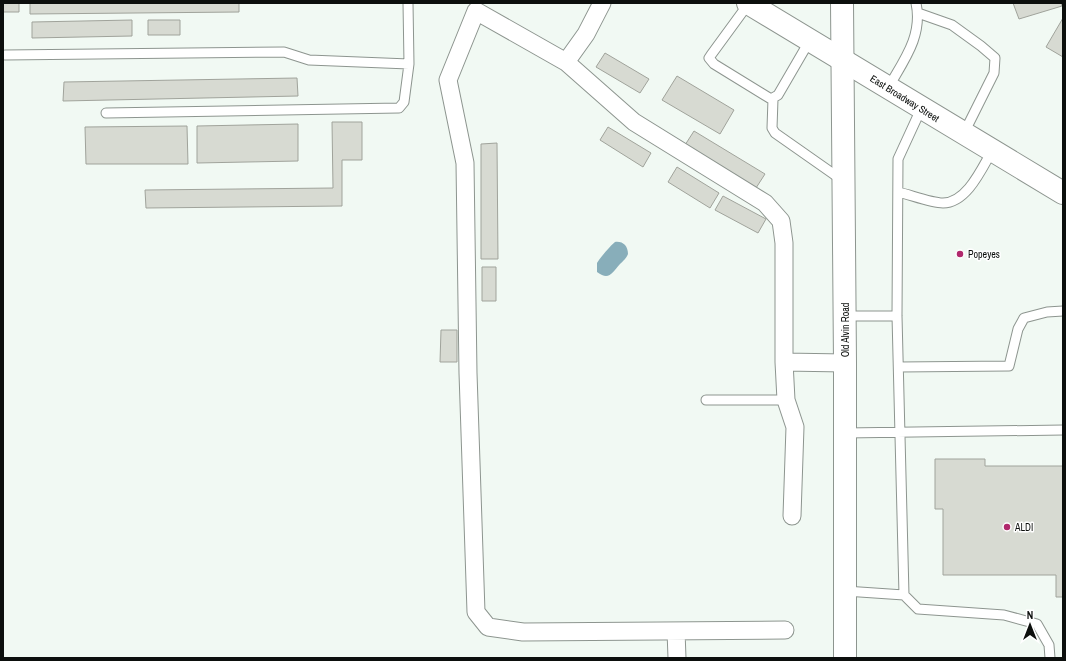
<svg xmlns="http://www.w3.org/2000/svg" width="1066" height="661" font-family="'Archivo Narrow',sans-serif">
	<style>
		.water { fill: #88aeba }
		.building { fill: #d7dad2; stroke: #a0a39b }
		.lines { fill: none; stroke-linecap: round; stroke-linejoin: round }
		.service-casing { stroke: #8d958f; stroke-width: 11 }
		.minor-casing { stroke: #8d958f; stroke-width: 19 }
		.tertiary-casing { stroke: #8d958f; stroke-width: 24 }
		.primary-casing { stroke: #8d958f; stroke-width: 24 }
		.service { stroke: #fff; stroke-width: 9 }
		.minor { stroke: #fff; stroke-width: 17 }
		.tertiary { stroke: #fff; stroke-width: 22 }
		.primary { stroke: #fff; stroke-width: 22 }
		.poi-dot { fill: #b0286c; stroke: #fff; stroke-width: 1.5 }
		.labels { text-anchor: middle; stroke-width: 3; stroke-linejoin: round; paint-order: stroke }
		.street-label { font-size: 10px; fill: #0c0f0d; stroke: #fff }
		.poi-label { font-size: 10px; fill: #0c0f0d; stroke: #fff; text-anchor: start }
	</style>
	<rect width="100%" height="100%" fill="#f1f9f3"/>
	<path class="water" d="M 615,242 C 623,241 628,246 628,254 C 626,259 623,261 620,264 C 612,273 609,281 597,272 L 597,263 C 599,259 611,245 615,242 Z"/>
	<path class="building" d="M 3,3 L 19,3 L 19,12 L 3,12 Z
		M 30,3 L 239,3 L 239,12 L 30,14 Z
		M 1013,3 L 1061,3 L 1062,6 L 1019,19 Z
		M 1063,18 L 1063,57 L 1046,47 Z
		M 132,20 L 132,36 L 32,38 L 32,22 Z
		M 148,20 L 180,20 L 180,35 L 148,35 Z
		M 605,53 L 649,79 L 640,93 L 596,67 Z
		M 677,76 L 734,110 L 720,134 L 662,100 Z
		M 297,78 L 298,96 L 63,101 L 64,82 Z
		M 332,122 L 362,122 L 362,160 L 342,160 L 342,206 L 146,208 L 145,190 L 333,188 Z
		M 298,124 L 298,161 L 197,163 L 197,126 Z
		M 187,126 L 188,164 L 86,164 L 85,127 Z
		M 608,127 L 651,153 L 643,167 L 600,140 Z
		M 694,131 L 765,174 L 756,188 L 685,145 Z
		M 497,143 L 498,259 L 481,259 L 481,144 Z
		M 677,167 L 719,193 L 710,208 L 668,182 Z
		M 723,196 L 766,219 L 758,233 L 715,210 Z
		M 482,267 L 496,267 L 496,301 L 482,301 Z
		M 441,330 L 457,330 L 457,362 L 440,362 Z
		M 935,459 L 985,459 L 985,466 L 1063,466 L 1063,597 L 1056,597 L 1056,575 L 943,575 L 943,509 L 935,509 Z"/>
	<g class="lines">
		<defs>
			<path id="service" d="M 749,3 L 711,55 L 709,58 L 714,64 L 771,99 L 778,95 L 810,40
				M 918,13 L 952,25 L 981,46 L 995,58 L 994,73 L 964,133
				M 5,55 L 284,52 L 309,60 L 409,64 L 408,3
				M 888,88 C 904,60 923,36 916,3
				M 773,99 L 772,128 L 775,133 L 842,180
				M 921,109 L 898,159 L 897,316 L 904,595 L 918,609 L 1004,615 L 1037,624 L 1049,645 L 1050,658
				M 106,113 L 399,108 L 404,102 L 409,64
				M 898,192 C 911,195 931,203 943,203 C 967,203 982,168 992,151
				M 845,316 L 897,316
				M 899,367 L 1009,366 L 1018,329 L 1024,318 L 1047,312 L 1063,311
				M 706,400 L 786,400
				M 845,433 L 1063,430
				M 845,591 L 904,595"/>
			<path id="minor" d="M 602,3 L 586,34 L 566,62 L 476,11 L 448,80 L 465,163 L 468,373 L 476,612 L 488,627 L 523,632 L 785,630
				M 566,62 L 634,122 L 765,203 L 781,221 L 784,243 L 784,362 L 845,363
				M 784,362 L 786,400 L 795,427 L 792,516
				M 676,631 L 677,658"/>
			<path id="tertiary" d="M 842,3 L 845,363 L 845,658"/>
			<path id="primary" d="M 748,3 L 1063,193"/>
		</defs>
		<use href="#service" class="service-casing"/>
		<use href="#minor" class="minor-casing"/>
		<use href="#tertiary" class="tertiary-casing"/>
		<use href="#primary" class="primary-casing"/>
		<use href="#service" class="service"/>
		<use href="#minor" class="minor"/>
		<use href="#tertiary" class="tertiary"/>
		<use href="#primary" class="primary"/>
	</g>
	<g class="poi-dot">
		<circle cx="960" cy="254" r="4"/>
		<circle cx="1007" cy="527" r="4"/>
	</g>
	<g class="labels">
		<g class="street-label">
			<text transform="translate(905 98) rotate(32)" y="4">East Broadway Street</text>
			<text transform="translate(845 330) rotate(-90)" y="4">Old Alvin Road</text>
		</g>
		<g class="poi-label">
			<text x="968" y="258">Popeyes</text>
			<text x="1015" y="531">ALDI</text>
		</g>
	</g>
	<rect width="1066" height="661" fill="none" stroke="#0c0f0d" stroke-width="8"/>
	<g transform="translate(1030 625)" stroke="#ffffff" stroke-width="3" paint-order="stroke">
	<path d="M0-3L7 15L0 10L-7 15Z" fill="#0c0f0d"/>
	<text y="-6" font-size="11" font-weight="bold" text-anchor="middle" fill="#0c0f0d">N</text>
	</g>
</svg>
